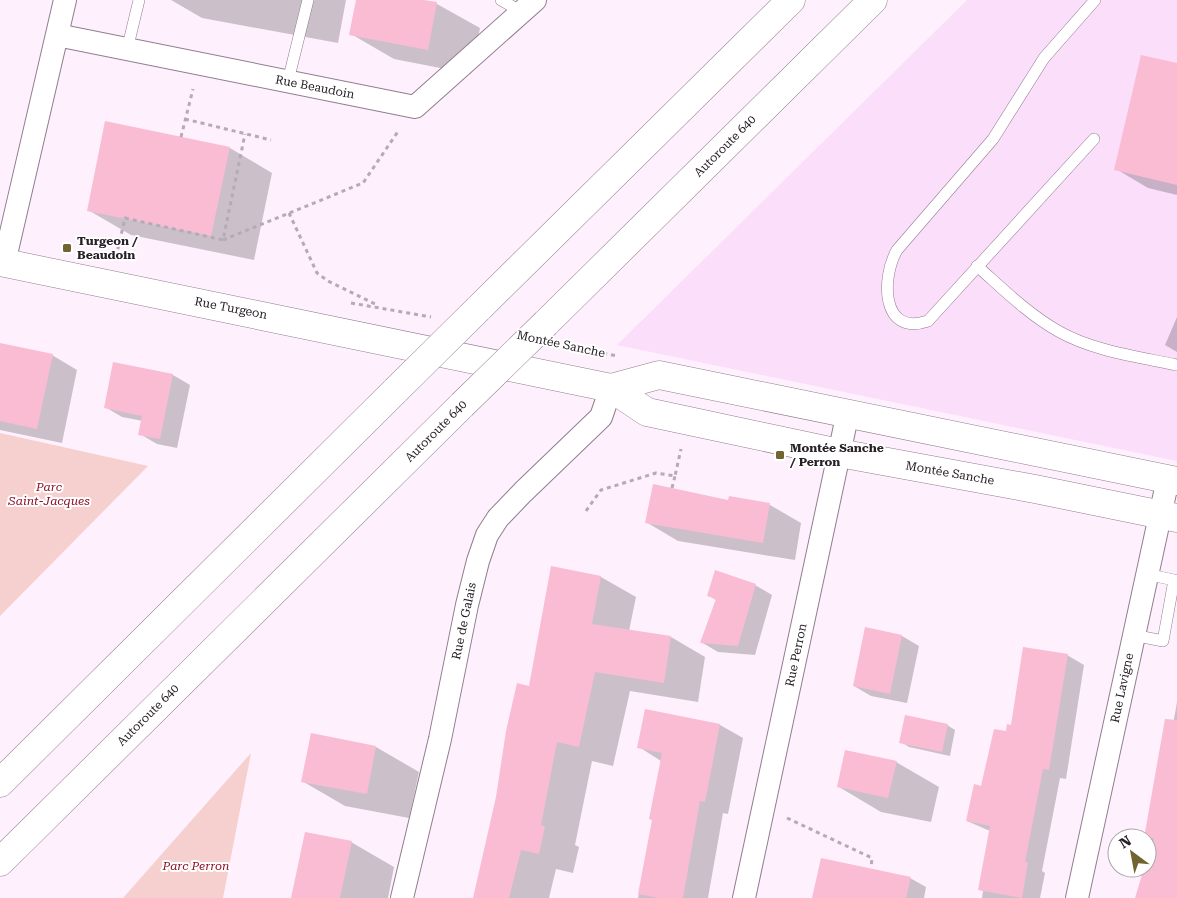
<svg xmlns="http://www.w3.org/2000/svg" width="1177" height="898" font-family="'Roboto Serif',serif">
	<style>
		.built { fill: #fbdef9 }
		.green { fill: #f5d0cf }
		.shadow { fill: #0003 }
		.building { fill: #f9bcd3 }
		.lines { fill: none; stroke-linecap: round; stroke-linejoin: round }
		.lane-casing { stroke: #917d90; stroke-width: 12 }
		.street-casing { stroke: #917d90; stroke-width: 24 }
		.secondary-casing { stroke: #917d90; stroke-width: 29 }
		.highway-casing { stroke: #917d90; stroke-width: 29 }
		.path { stroke: #b6aab5; stroke-width: 3; stroke-dasharray: 4 4; stroke-linecap: butt }
		.lane { stroke: #fff; stroke-width: 11 }
		.street { stroke: #fff; stroke-width: 22 }
		.secondary { stroke: #fff; stroke-width: 28 }
		.highway { stroke: #fff; stroke-width: 28 }
		.highway-bridge-casing { stroke: #917d90; stroke-width: 29; stroke-linecap: butt }
		.highway-bridge { stroke: #fff; stroke-width: 28 }
		.poi-dot { fill: #706531; stroke: #fff; stroke-width: 2 }
		.labels { text-anchor: middle; stroke-width: 4; stroke-linejoin: round; paint-order: stroke }
		.street-label { font-size: 12px; fill: #282027; stroke: #fff }
		.poi-label { font-size: 12px; font-weight: bold; fill: #282027; stroke: #fff; text-anchor: start }
		.park-label { font-size: 12px; font-style: italic; fill: #8c0e25; stroke: #fff }
	</style>
	<rect width="100%" height="100%" fill="#fef0fd"/>
	<path class="built" d="M 967,0 L 1177,0 L 1177,461 L 617,345 Z"/>
	<path class="green" d="M 0,433 L 148,466 L 0,616 Z
		M 251,753 L 223,898 L 123,898 Z"/>
	<path class="shadow" d="M 171,0 L 346,0 L 338,43 L 202,18 Z
		M 358,0 L 418,0 L 437,4 L 480,28 L 471,74 L 394,59 L 351,34 Z
		M 1177,64 L 1177,195 L 1148,188 L 1116,169 Z
		M 230,148 L 272,173 L 254,260 L 131,235 L 88,210 Z
		M 1177,317 L 1177,352 L 1165,345 Z
		M 0,345 L 52,355 L 77,370 L 62,443 L 0,430 Z
		M 114,363 L 173,375 L 190,385 L 177,448 L 157,444 L 140,434 L 143,421 L 122,417 L 105,407 Z
		M 730,497 L 770,505 L 801,523 L 795,560 L 678,541 L 646,522 L 729,502 Z
		M 552,568 L 601,577 L 636,597 L 629,631 L 671,637 L 705,657 L 698,702 L 630,691 L 613,766 L 592,761 L 575,845 L 579,847 L 573,873 L 556,869 L 549,898 L 475,898 L 530,687 Z
		M 755,585 L 772,595 L 755,655 L 718,652 L 701,642 L 716,600 L 708,595 Z
		M 866,628 L 902,636 L 919,646 L 907,703 L 871,696 L 854,686 Z
		M 1067,655 L 1084,665 L 1066,779 L 1060,778 L 1042,871 L 1045,873 L 1040,898 L 982,898 L 983,891 L 979,889 L 990,831 L 967,821 L 1007,733 Z
		M 1177,702 L 1177,898 L 1136,898 L 1147,868 L 1149,857 L 1147,855 L 1146,838 L 1168,753 Z
		M 646,710 L 720,725 L 743,738 L 728,814 L 723,813 L 708,898 L 638,898 L 653,820 L 661,761 L 639,747 Z
		M 947,725 L 955,730 L 950,756 L 909,747 L 901,742 Z
		M 376,747 L 419,772 L 409,818 L 345,806 L 302,781 Z
		M 896,762 L 939,787 L 931,822 L 881,812 L 839,787 Z
		M 351,842 L 394,867 L 388,898 L 293,898 Z
		M 910,878 L 926,887 L 924,898 L 814,898 Z"/>
	<path class="building" d="M 356,0 L 424,0 L 437,2 L 428,50 L 349,35 Z
		M 1141,55 L 1177,63 L 1177,185 L 1114,170 Z
		M 105,121 L 230,147 L 211,236 L 87,211 Z
		M 0,343 L 53,354 L 37,429 L 0,421 Z
		M 113,362 L 173,374 L 160,439 L 138,435 L 142,416 L 104,408 Z
		M 653,484 L 728,500 L 729,496 L 770,503 L 763,543 L 645,523 Z
		M 551,566 L 601,576 L 592,624 L 671,636 L 664,683 L 595,672 L 579,747 L 557,742 L 541,825 L 545,826 L 539,854 L 521,850 L 509,898 L 473,898 L 496,797 L 506,731 L 517,683 L 529,686 Z
		M 715,570 L 756,584 L 738,646 L 700,643 L 716,599 L 707,596 Z
		M 865,627 L 902,635 L 890,694 L 853,686 Z
		M 1023,647 L 1068,654 L 1049,770 L 1043,769 L 1025,862 L 1028,862 L 1022,898 L 978,890 L 990,826 L 966,821 L 974,784 L 981,786 L 994,729 L 1006,731 L 1007,724 L 1011,725 Z
		M 645,709 L 720,724 L 705,802 L 700,801 L 683,898 L 659,898 L 638,894 L 652,820 L 649,819 L 662,753 L 637,748 Z
		M 905,715 L 948,724 L 942,752 L 899,743 Z
		M 1165,719 L 1177,720 L 1177,898 L 1135,898 L 1144,868 L 1147,868 L 1147,859 L 1154,838 L 1144,838 Z
		M 311,733 L 376,746 L 367,794 L 301,782 Z
		M 845,750 L 897,761 L 888,798 L 837,787 Z
		M 305,832 L 352,841 L 340,898 L 291,898 Z
		M 821,858 L 911,877 L 906,898 L 812,898 Z"/>
	<g class="lines">
		<defs>
			<path id="lane" d="M 501,0 L 522,12
				M 127,50 L 139,0
				M 288,81 L 308,0
				M 1094,139 L 928,321 C 881,337 881,278 897,250 L 993,139 L 1044,58 L 1095,0
				M 977,266 C 1003,289 1028,314 1058,331 C 1093,351 1139,357 1177,365
				M 1146,574 L 1174,580
				M 1133,635 L 1163,641 L 1174,580 L 1177,580"/>
			<path id="street" d="M 57,35 L 415,107 L 535,0
				M 4,263 L 65,0
				M 402,898 L 440,739 L 467,605 L 478,561 L 487,535 L 498,518 L 523,492 L 601,417 L 611,388
				M 744,898 L 848,412
				M 1077,898 L 1168,479"/>
			<path id="secondary" d="M 0,262 L 611,388 L 647,412 L 839,453 L 1035,489 L 1177,518
				M 611,388 L 659,375 L 1177,481"/>
			<path id="highway" d="M 478,309 L 791,0
				M 546,323 L 873,0
				M 0,783 L 396,390
				M 0,862 L 462,405"/>
		</defs>
		<use href="#lane" class="lane-casing"/>
		<use href="#street" class="street-casing"/>
		<use href="#secondary" class="secondary-casing"/>
		<use href="#highway" class="highway-casing"/>
		<path class="path" d="M 185,119 L 271,140
			M 181,137 L 193,89
			M 289,213 L 317,273 L 328,281 L 377,305
			M 223,240 L 363,183 L 399,130
			M 116,257 L 125,218 L 223,240 L 245,134
			M 351,303 L 431,317
			M 564,345 L 617,356
			M 672,488 L 675,476
			M 586,511 L 601,490 L 656,473 L 675,476 L 681,449
			M 787,818 L 872,858 L 871,868"/>
		<use href="#lane" class="lane"/>
		<use href="#street" class="street"/>
		<use href="#secondary" class="secondary"/>
		<use href="#highway" class="highway"/>
		<defs>
			<path id="highway-bridge" d="M 396,390 L 478,309
				M 462,405 L 546,323"/>
		</defs>
		<use href="#highway-bridge" class="highway-bridge-casing"/>
		<use href="#highway-bridge" class="highway-bridge"/>
	</g>
	<g class="poi-dot">
		<rect x="62" y="243" width="10" height="10" rx="2.5"/>
		<rect x="775" y="450" width="10" height="10" rx="2.5"/>
	</g>
	<g class="labels">
		<g class="street-label">
			<text transform="translate(315 87) rotate(11)" y="4">Rue Beaudoin</text>
			<text transform="translate(725 146) rotate(-45)" y="4">Autoroute 640</text>
			<text transform="translate(231 308) rotate(11)" y="4">Rue Turgeon</text>
			<text transform="translate(561 344) rotate(12)" y="4">Montée Sanche</text>
			<text transform="translate(436 431) rotate(-45)" y="4">Autoroute 640</text>
			<text transform="translate(950 473) rotate(10)" y="4">Montée Sanche</text>
			<text transform="translate(464 621) rotate(-78)" y="4">Rue de Galais</text>
			<text transform="translate(796 655) rotate(-78)" y="4">Rue Perron</text>
			<text transform="translate(1122 688) rotate(-78)" y="4">Rue Lavigne</text>
			<text transform="translate(148 715) rotate(-45)" y="4">Autoroute 640</text>
		</g>
		<g class="poi-label">
			<text x="77" y="245">Turgeon /<tspan x="77" dy="14">Beaudoin</tspan></text>
			<text x="790" y="452">Montée Sanche<tspan x="790" dy="14">/ Perron</tspan></text>
		</g>
		<g class="park-label">
			<text x="49" y="491">Parc<tspan x="49" dy="14">Saint-Jacques</tspan></text>
			<text x="196" y="870">Parc Perron</text>
		</g>
	</g>
	<g transform="translate(1132 853) rotate(328)"><circle r="24" fill="#ffffff" stroke="#a9a6a9"/>
	<path d="M0-4L9 19L0 12L-9 19Z" fill="#706531"/>
	<text y="-8" font-size="14" font-weight="bold" text-anchor="middle" fill="#282027">N</text>
	</g>
</svg>
